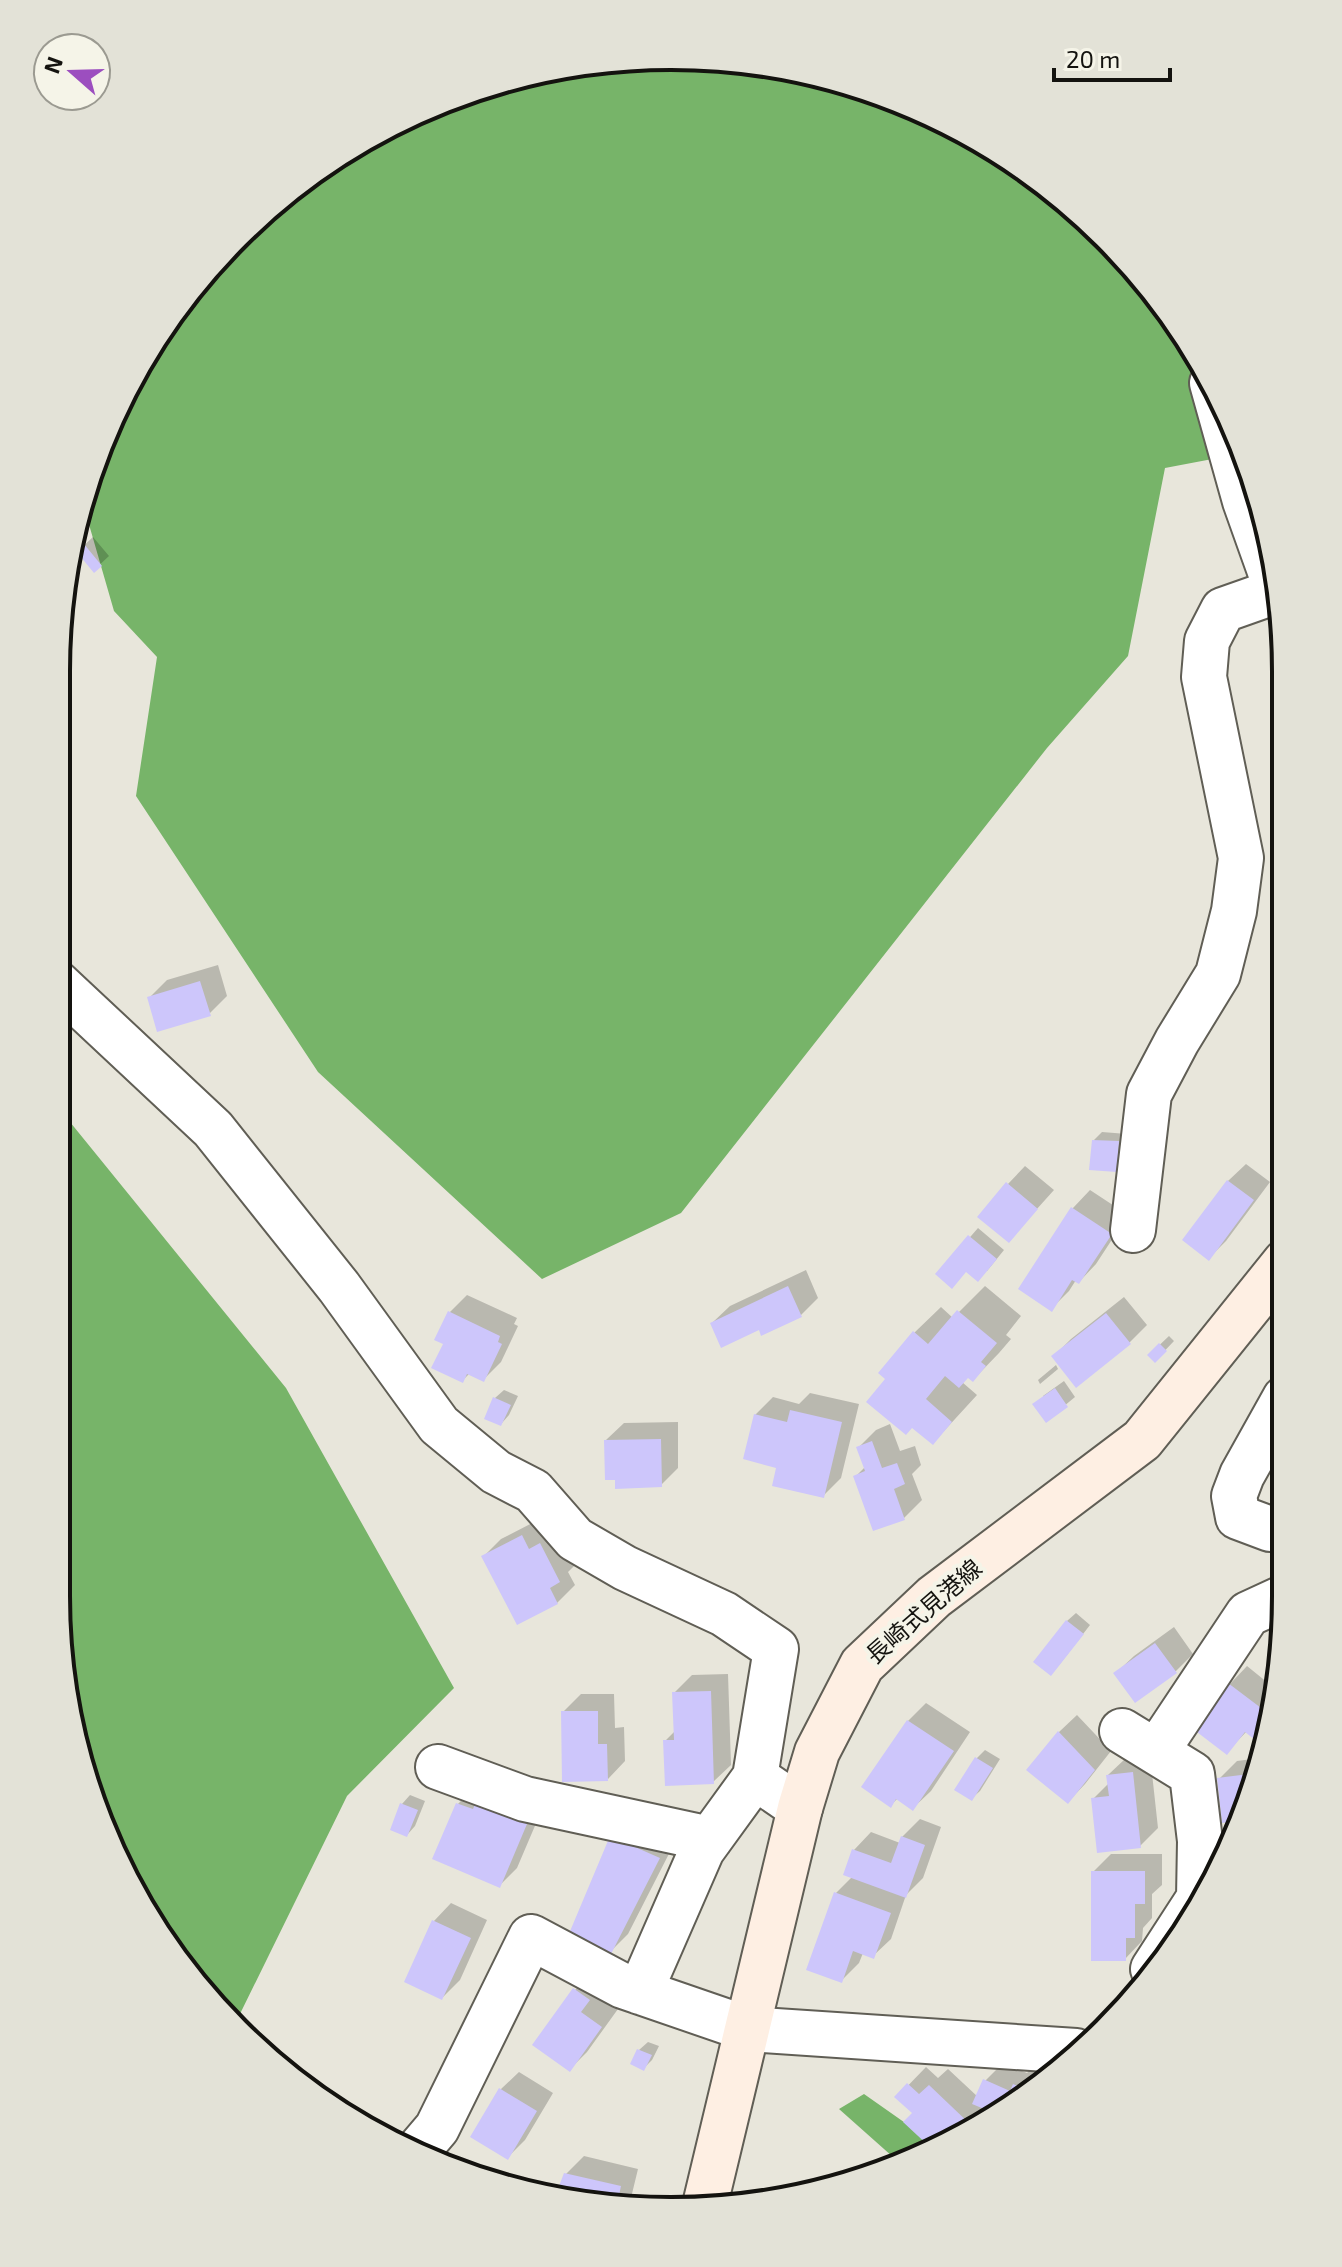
<svg xmlns="http://www.w3.org/2000/svg" width="1342" height="2267" font-family="'Exo 2','Noto Sans JP',sans-serif">
	<style>
		.forest { fill: #77b469 }
		.shadow { fill: #0003 }
		.building { fill: #cdc6fb }
		.lines { fill: none; stroke-linecap: round; stroke-linejoin: round }
		.minor-casing { stroke: #605e55; stroke-width: 48 }
		.tertiary-casing { stroke: #605e55; stroke-width: 48 }
		.secondary-casing { stroke: #605e55; stroke-width: 48 }
		.minor { stroke: #fff; stroke-width: 44 }
		.tertiary { stroke: #fff; stroke-width: 44 }
		.secondary { stroke: #feefe3; stroke-width: 44 }
		.labels { text-anchor: middle; stroke-width: 8; stroke-linejoin: round; paint-order: stroke }
		.street-label { font-size: 24px; fill: #14130f; stroke: #f5f4e8 }
		.rim { fill: none; stroke: #14130f; stroke-width: 4 }
	</style>
	<rect width="100%" height="100%" fill="#e8e6db"/>
	<path class="forest" d="M 671,56 L 791,68 L 906,103 L 1012,159 L 1106,236 L 1203,363 L 1244,453 L 1165,468 L 1128,656 L 1047,748 L 681,1213 L 542,1279 L 318,1072 L 136,796 L 157,657 L 114,611 L 88,521 L 80,517 L 89,473 L 159,330 L 236,236 L 329,160 L 435,103 L 551,68 Z
		M 57,1106 L 286,1388 L 454,1688 L 347,1796 L 237,2020 L 183,1970 L 88,1793 L 56,1596 Z
		M 864,2094 L 938,2146 L 902,2165 L 839,2109 Z"/>
	<path class="shadow" d="M 78,527 L 84,536 L 74,546 Z
		M 93,537 L 109,556 L 94,570 L 78,551 Z
		M 218,965 L 227,996 L 209,1014 L 149,998 L 167,980 Z
		M 1102,1132 L 1127,1134 L 1125,1161 L 1116,1170 L 1094,1140 Z
		M 1246,1164 L 1270,1182 L 1226,1241 L 1209,1258 L 1228,1181 Z
		M 1025,1166 L 1054,1190 L 1009,1240 L 1008,1184 Z
		M 1090,1190 L 1128,1215 L 1096,1264 L 1079,1282 L 1076,1280 L 1069,1291 L 1051,1309 L 1021,1289 L 1073,1208 Z
		M 978,1228 L 1004,1250 L 987,1271 L 967,1270 L 938,1274 Z
		M 806,1270 L 818,1298 L 801,1315 L 760,1327 L 712,1323 L 730,1306 Z
		M 985,1286 L 1021,1316 L 1006,1335 L 1011,1339 L 999,1353 L 973,1380 L 968,1376 L 962,1382 L 977,1395 L 933,1443 L 888,1379 L 914,1333 L 941,1307 L 953,1318 Z
		M 467,1295 L 517,1318 L 514,1324 L 518,1326 L 501,1362 L 483,1380 L 470,1373 L 462,1381 L 445,1343 L 449,1313 Z
		M 1124,1297 L 1147,1325 L 1129,1343 L 1054,1356 L 1071,1339 Z
		M 1169,1336 L 1174,1341 L 1155,1361 L 1149,1355 Z
		M 1056,1365 L 1058,1369 L 1040,1384 L 1038,1380 Z
		M 1064,1381 L 1075,1397 L 1046,1421 L 1043,1396 Z
		M 504,1390 L 518,1396 L 509,1415 L 501,1424 L 495,1398 Z
		M 810,1393 L 859,1404 L 841,1478 L 823,1496 L 779,1466 L 755,1415 L 773,1397 L 799,1404 Z
		M 678,1422 L 678,1468 L 661,1485 L 606,1440 L 624,1423 Z
		M 890,1424 L 900,1451 L 915,1446 L 921,1465 L 912,1474 L 922,1500 L 904,1518 L 855,1477 L 865,1467 L 858,1448 L 876,1430 Z
		M 540,1519 L 577,1563 L 568,1572 L 575,1585 L 557,1603 L 484,1556 L 501,1539 Z
		M 1076,1613 L 1090,1625 L 1059,1665 L 1067,1621 Z
		M 1174,1627 L 1193,1654 L 1176,1671 L 1116,1673 L 1134,1656 Z
		M 1247,1666 L 1274,1688 L 1265,1733 L 1259,1740 L 1247,1731 L 1227,1752 L 1196,1728 L 1230,1684 Z
		M 728,1674 L 731,1765 L 713,1782 L 665,1741 L 676,1730 L 674,1693 L 692,1675 Z
		M 581,1694 L 614,1694 L 615,1728 L 624,1727 L 625,1761 L 608,1779 L 563,1712 Z
		M 926,1703 L 970,1732 L 931,1791 L 913,1808 L 898,1798 L 891,1805 L 908,1721 Z
		M 1077,1715 L 1111,1751 L 1085,1784 L 1068,1802 L 1028,1770 L 1059,1732 Z
		M 985,1750 L 1000,1759 L 980,1791 L 971,1799 L 957,1790 L 977,1758 Z
		M 1150,1755 L 1158,1828 L 1140,1846 L 1093,1799 L 1109,1783 L 1108,1775 L 1126,1758 Z
		M 1260,1758 L 1253,1794 L 1241,1819 L 1219,1779 L 1237,1761 Z
		M 475,1786 L 543,1807 L 517,1868 L 500,1885 L 458,1804 Z
		M 410,1795 L 425,1801 L 415,1826 L 407,1835 L 393,1829 L 402,1804 Z
		M 920,1819 L 941,1827 L 923,1878 L 906,1895 L 891,1939 L 873,1956 L 863,1953 L 859,1963 L 841,1981 L 836,1893 L 853,1876 L 854,1850 L 871,1832 L 900,1843 L 902,1837 Z
		M 611,1838 L 676,1840 L 628,1934 L 610,1952 Z
		M 1111,1854 L 1162,1854 L 1162,1885 L 1152,1894 L 1152,1918 L 1143,1928 L 1142,1941 L 1125,1959 L 1093,1872 Z
		M 451,1903 L 487,1920 L 460,1980 L 442,1998 L 434,1921 Z
		M 593,1972 L 597,1994 L 618,2009 L 587,2052 L 570,2069 L 575,1990 Z
		M 648,2042 L 659,2046 L 652,2060 L 644,2068 L 639,2050 Z
		M 1003,2063 L 1027,2073 L 1033,2067 L 1053,2076 L 1046,2084 L 996,2112 L 988,2109 L 972,2126 L 934,2148 L 906,2122 L 915,2113 L 897,2097 L 926,2067 L 938,2078 L 948,2069 L 978,2097 L 985,2081 Z
		M 519,2072 L 553,2093 L 525,2140 L 507,2158 L 501,2089 Z
		M 584,2156 L 638,2169 L 630,2202 L 558,2195 L 566,2174 Z"/>
	<path class="building" d="M 84,544 L 102,566 L 94,573 L 76,551 Z
		M 200,981 L 211,1016 L 157,1032 L 147,997 Z
		M 1092,1140 L 1119,1141 L 1117,1172 L 1089,1170 Z
		M 1227,1180 L 1254,1200 L 1209,1261 L 1182,1240 Z
		M 1006,1182 L 1038,1209 L 1009,1243 L 977,1217 Z
		M 1071,1207 L 1112,1234 L 1079,1284 L 1072,1280 L 1052,1312 L 1018,1289 Z
		M 968,1235 L 997,1259 L 978,1282 L 966,1272 L 952,1289 L 935,1274 Z
		M 788,1286 L 802,1317 L 761,1336 L 759,1330 L 721,1348 L 710,1323 Z
		M 957,1310 L 997,1343 L 981,1362 L 986,1366 L 973,1382 L 968,1378 L 959,1388 L 945,1376 L 926,1399 L 952,1422 L 933,1445 L 912,1428 L 906,1435 L 866,1402 L 885,1379 L 878,1373 L 913,1331 L 928,1344 Z
		M 448,1311 L 500,1336 L 498,1342 L 502,1344 L 484,1382 L 467,1374 L 463,1383 L 431,1368 L 443,1344 L 434,1340 Z
		M 1106,1313 L 1131,1344 L 1076,1388 L 1051,1356 Z
		M 1159,1343 L 1167,1351 L 1155,1363 L 1147,1355 Z
		M 1055,1388 L 1068,1407 L 1046,1423 L 1032,1404 Z
		M 493,1397 L 511,1405 L 501,1426 L 484,1419 Z
		M 790,1410 L 842,1422 L 824,1498 L 772,1486 L 776,1468 L 743,1459 L 754,1414 L 787,1422 Z
		M 661,1439 L 662,1487 L 615,1489 L 615,1480 L 605,1480 L 604,1440 Z
		M 872,1441 L 882,1468 L 897,1463 L 905,1484 L 894,1489 L 905,1520 L 873,1531 L 853,1476 L 865,1471 L 856,1447 Z
		M 522,1535 L 529,1549 L 540,1543 L 560,1582 L 550,1588 L 558,1604 L 517,1625 L 481,1556 Z
		M 1066,1620 L 1084,1634 L 1051,1676 L 1033,1662 Z
		M 1155,1643 L 1177,1673 L 1135,1703 L 1113,1673 Z
		M 1228,1683 L 1269,1714 L 1265,1734 L 1259,1743 L 1245,1732 L 1227,1755 L 1193,1729 Z
		M 711,1691 L 714,1784 L 665,1786 L 663,1740 L 674,1740 L 672,1692 Z
		M 561,1711 L 598,1711 L 598,1744 L 607,1744 L 608,1781 L 562,1782 Z
		M 907,1720 L 954,1751 L 913,1811 L 896,1799 L 891,1808 L 861,1787 Z
		M 1058,1731 L 1095,1770 L 1068,1804 L 1026,1770 Z
		M 975,1757 L 993,1768 L 972,1801 L 954,1790 Z
		M 1133,1772 L 1141,1848 L 1097,1853 L 1091,1798 L 1109,1796 L 1106,1775 Z
		M 1257,1773 L 1253,1794 L 1240,1821 L 1222,1823 L 1217,1778 Z
		M 478,1797 L 499,1812 L 527,1824 L 500,1888 L 432,1859 L 456,1803 L 473,1809 Z
		M 400,1803 L 418,1810 L 407,1837 L 390,1830 Z
		M 610,1836 L 660,1858 L 611,1954 L 568,1936 Z
		M 901,1836 L 925,1845 L 906,1898 L 843,1875 L 852,1849 L 891,1863 Z
		M 1091,1871 L 1145,1871 L 1145,1904 L 1135,1904 L 1135,1938 L 1126,1938 L 1126,1961 L 1091,1961 Z
		M 834,1892 L 891,1913 L 874,1959 L 853,1951 L 842,1983 L 806,1970 Z
		M 432,1920 L 471,1938 L 442,2000 L 404,1982 Z
		M 573,1988 L 590,2000 L 581,2012 L 602,2027 L 570,2072 L 532,2045 Z
		M 637,2049 L 652,2055 L 644,2071 L 630,2064 Z
		M 983,2079 L 1010,2091 L 1013,2084 L 1031,2092 L 994,2113 L 972,2104 Z
		M 907,2083 L 919,2094 L 929,2085 L 972,2126 L 932,2149 L 903,2122 L 912,2113 L 894,2097 Z
		M 499,2088 L 537,2111 L 508,2160 L 470,2137 Z
		M 564,2173 L 621,2186 L 618,2200 L 556,2194 Z"/>
	<g class="lines">
		<defs>
			<path id="minor" d="M 57,983 L 213,1129 L 339,1287 L 439,1425 L 496,1472 L 533,1491 L 575,1539 L 625,1568 L 724,1614 L 776,1649 L 755,1777 L 800,1808
				M 1133,1230 L 1149,1094 L 1177,1041 L 1218,974 L 1234,911 L 1241,858 L 1204,677 L 1207,641 L 1223,610 L 1277,591
				M 1285,1398 L 1242,1475 L 1234,1496 L 1238,1517 L 1270,1529 L 1285,1529
				M 1122,1731 L 1192,1774 L 1200,1841 L 1199,1898 L 1153,1969
				M 1156,1752 L 1248,1614 L 1285,1597
				M 438,1767 L 525,1799 L 710,1839
				M 640,1992 L 702,1850 L 755,1777
				M 420,2148 L 437,2128 L 531,1937 L 623,1986 L 748,2029"/>
			<path id="tertiary" d="M 1212,383 L 1245,501 L 1276,588
				M 748,2029 L 1076,2051"/>
			<path id="secondary" d="M 704,2209 L 800,1808 L 817,1752 L 862,1665 L 934,1597 L 1142,1440 L 1285,1262"/>
		</defs>
		<use href="#minor" class="minor-casing"/>
		<use href="#tertiary" class="tertiary-casing"/>
		<use href="#secondary" class="secondary-casing"/>
		<use href="#minor" class="minor"/>
		<use href="#tertiary" class="tertiary"/>
		<use href="#secondary" class="secondary"/>
	</g>
	<g class="labels">
		<g class="street-label">
			<text transform="translate(924 1612) rotate(-41)" y="8">長崎式見港線</text>
		</g>
	</g>
	<path d="M0 0H1342V2267H0ZM671 70H671A601 601 0 0 1 1272 671V1596A601 601 0 0 1 671 2197H671A601 601 0 0 1 70 1596V671A601 601 0 0 1 671 70Z" fill="#e3e2d7" fill-rule="evenodd"/>
	<path class="rim" d="M671 70H671A601 601 0 0 1 1272 671V1596A601 601 0 0 1 671 2197H671A601 601 0 0 1 70 1596V671A601 601 0 0 1 671 70Z"/>
	<g transform="translate(72 72) rotate(290)"><circle r="38" fill="#f5f4e8" stroke="#9b9a91" stroke-width="2"/>
	<path d="M0-6L14 30L0 20L-14 30Z" fill="#9c4ebf"/>
	<text y="-12" font-size="22" font-weight="bold" text-anchor="middle" fill="#14130f">N</text>
	</g>
	<path d="M1054 68v12h116v-12" fill="none" stroke="#14130f" stroke-width="4"/>
	<text x="1066" y="68" font-size="24" fill="#14130f" stroke="#f5f4e8" stroke-width="6" paint-order="stroke">20 m</text>
</svg>
